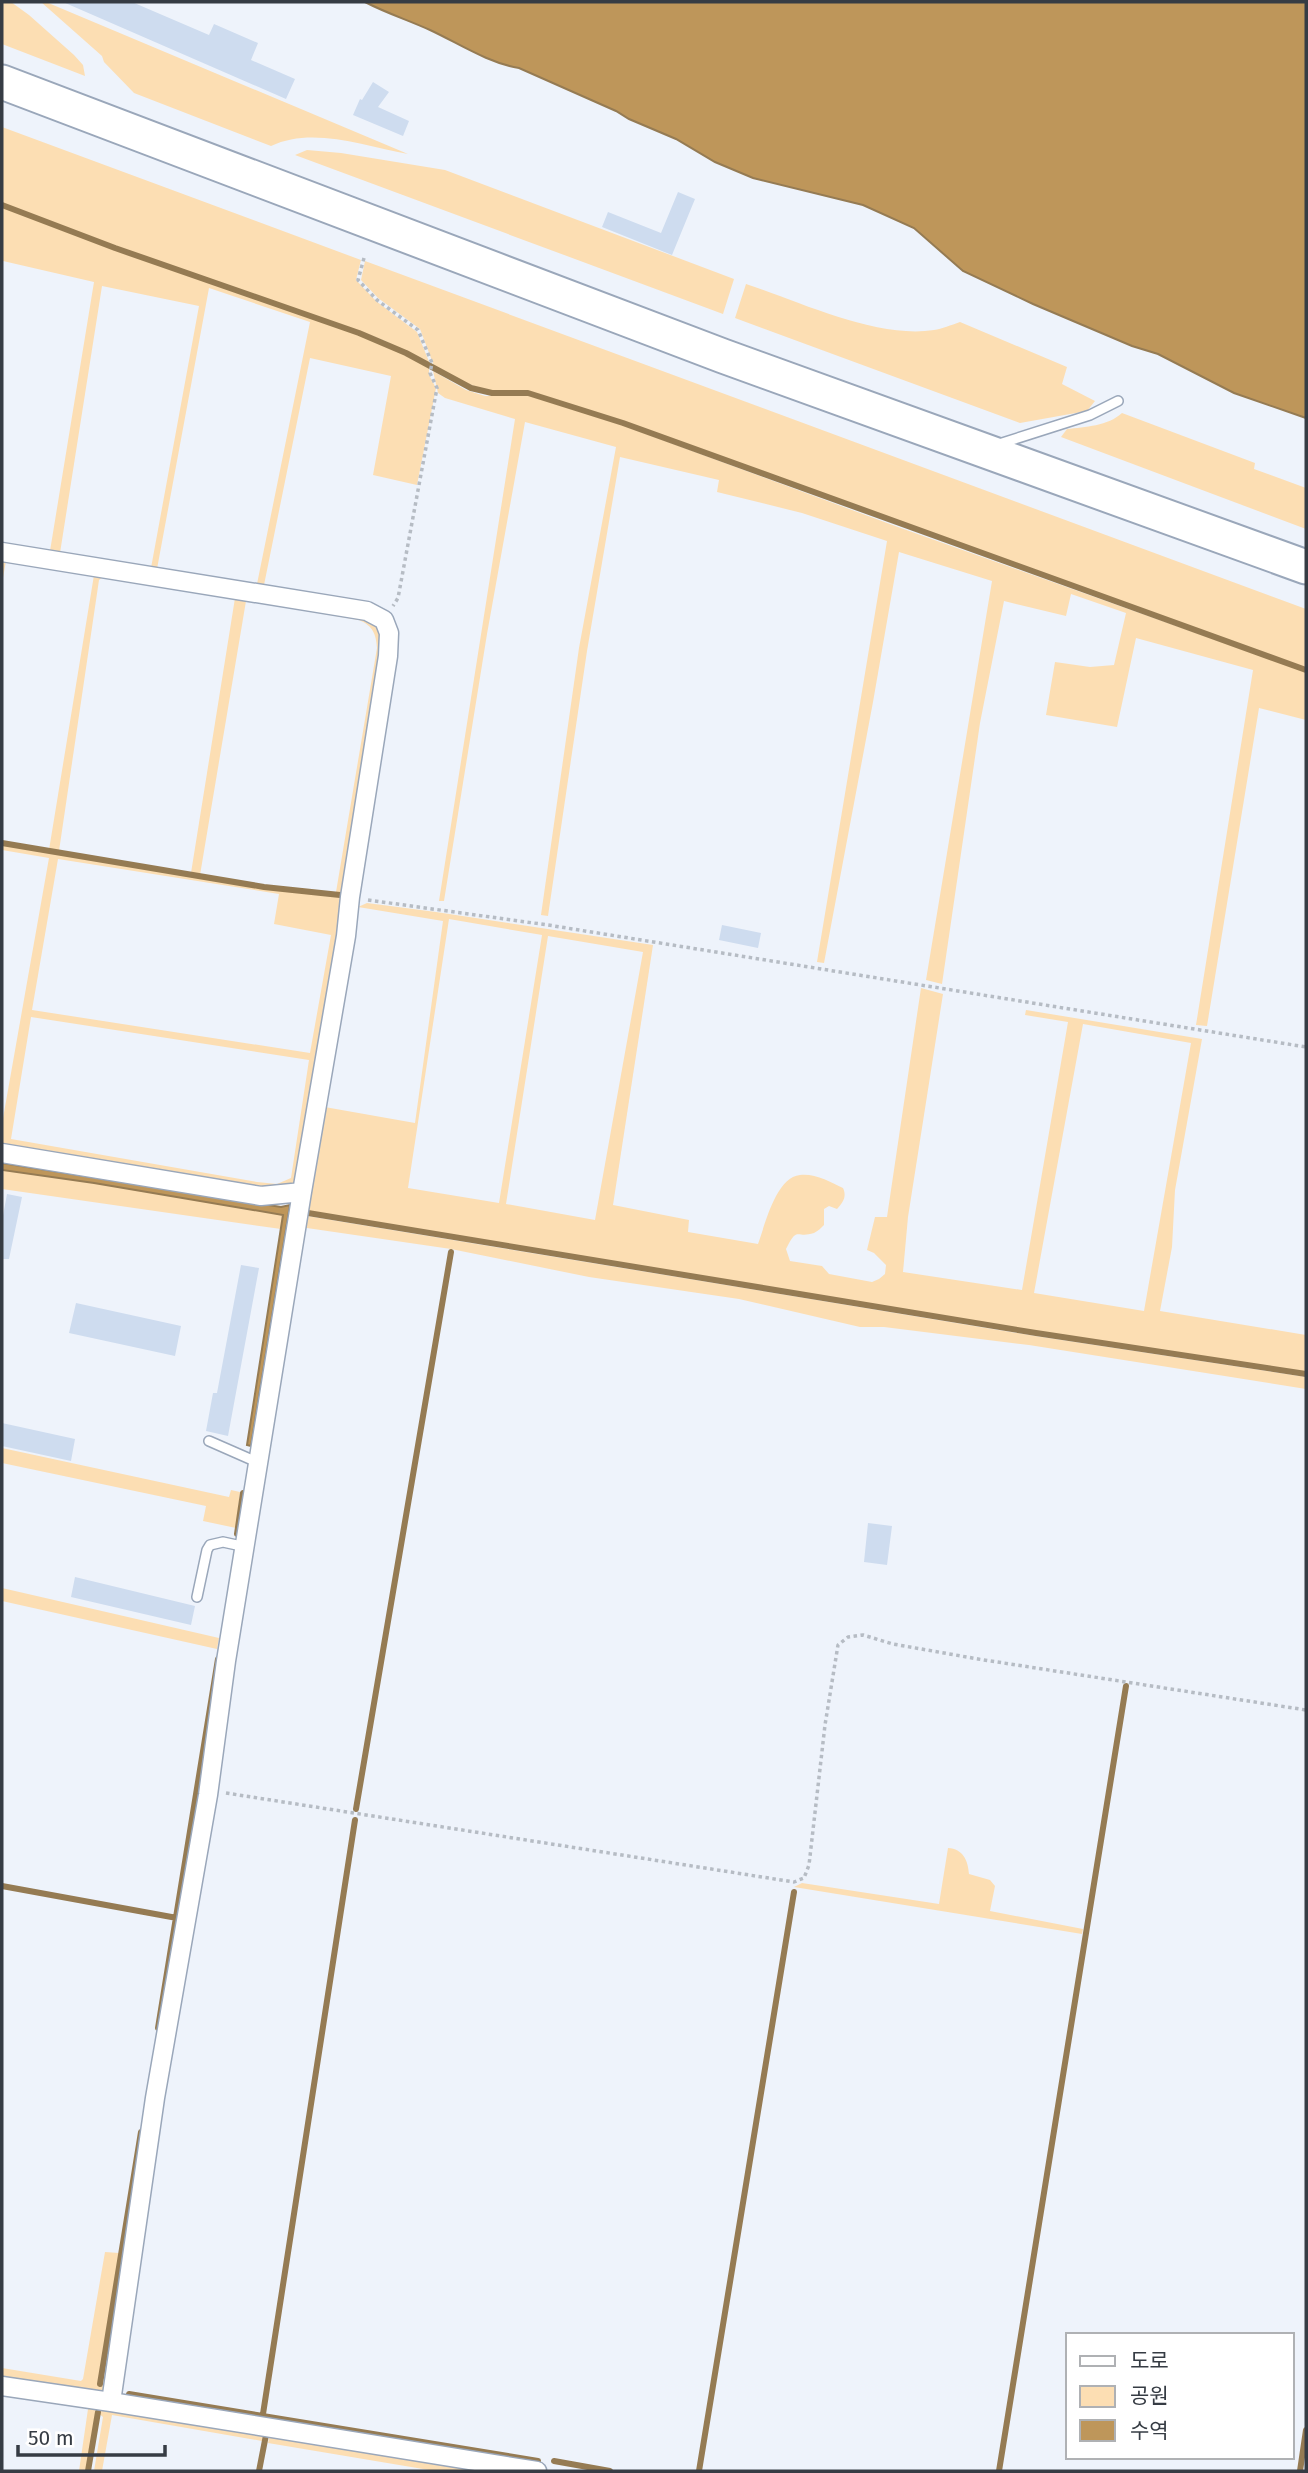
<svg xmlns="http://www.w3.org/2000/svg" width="1308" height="2473" font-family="'Fira Sans','Noto Sans KR',sans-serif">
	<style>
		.green { fill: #fcdeb3; fill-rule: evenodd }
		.water { fill: #be965a; stroke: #957b53; stroke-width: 2 }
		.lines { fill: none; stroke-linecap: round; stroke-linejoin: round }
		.stream { stroke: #957b53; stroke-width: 6 }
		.building { fill: #cedcef }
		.lane-casing { stroke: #9aa7ba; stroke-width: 12 }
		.street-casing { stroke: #9aa7ba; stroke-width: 21 }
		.highway-casing { stroke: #9aa7ba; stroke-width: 37 }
		.path { stroke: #b6bcc4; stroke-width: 3.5; stroke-dasharray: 3.5 3.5; stroke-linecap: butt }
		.lane { stroke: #fff; stroke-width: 9 }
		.street { stroke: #fff; stroke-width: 18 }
		.highway { stroke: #fff; stroke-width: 33 }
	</style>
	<rect width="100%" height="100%" fill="#eef3fb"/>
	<path class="green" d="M 2,2 L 11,2 L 29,15 L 74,55 L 83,65 L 85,76 L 2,44 Z
		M 41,2 L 46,2 L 408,154 C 365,146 312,126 271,146 L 134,93 L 104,62 L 102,56 Z
		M 2,127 L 361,260 L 356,280 L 376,301 L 417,332 L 430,364 L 385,341 L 360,331 L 115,247 L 2,204 Z
		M 307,150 L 341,153 L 445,170 L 734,279 L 723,314 L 295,155 Z
		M 2,207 L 113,249 L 360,334 L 384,344 L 429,368 L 429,375 L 436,388 L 417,485 L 373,475 L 391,376 L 310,358 L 264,585 L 355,599 L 363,606 L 50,551 L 94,282 L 3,261 L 2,264 ZM 102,286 L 199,306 L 151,568 L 60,553 ZM 209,288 L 310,322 L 257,584 L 157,569 Z
		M 365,261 L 1306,609 L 1306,668 L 624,422 L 528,392 L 484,390 L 452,377 L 434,366 L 420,329 L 378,298 L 361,280 Z
		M 746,284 C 800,302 877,339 934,330 C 942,329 951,325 960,322 L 1067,367 L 1062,384 L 1095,401 L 1087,411 L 1020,423 L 735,318 Z
		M 433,371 L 466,390 L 485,396 L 529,395 L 622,425 L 898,527 L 1306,672 L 1306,720 L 1259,708 L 1207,1026 L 1196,1025 L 1253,670 L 1136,638 L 1117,727 L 1046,715 L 1055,662 L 1090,667 L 1114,665 L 1126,613 L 1071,594 L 1066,616 L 1004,601 L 980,723 L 942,984 L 926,980 L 992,581 L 899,552 L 873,702 L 824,963 L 817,962 L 887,541 L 802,513 L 717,492 L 719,480 L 620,457 L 587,651 L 548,916 L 541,915 L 579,648 L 616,447 L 525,422 L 487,634 L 444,901 L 439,901 L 515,419 L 445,398 L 438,393 Z
		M 1122,413 L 1255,463 L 1254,469 L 1306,488 L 1306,529 L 1061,437 L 1067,429 C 1085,427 1108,426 1122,413 Z
		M 2,555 L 347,611 L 375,624 L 383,636 L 346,893 L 336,892 L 377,648 C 376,634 373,626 359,620 L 246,601 L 200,875 L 191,873 L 235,598 L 103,577 L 99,580 L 59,851 L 49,850 L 94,575 L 6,561 L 2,583 Z
		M 2,845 L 281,891 L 345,898 L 297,1184 L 275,1192 L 2,1148 L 2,1124 L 49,858 L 2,850 ZM 58,859 L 279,894 L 274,924 L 331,935 L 310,1053 L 32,1010 ZM 31,1017 L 309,1060 L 291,1178 L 277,1184 L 257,1182 L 11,1139 Z
		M 367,903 L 436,912 L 653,945 L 613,1205 L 689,1220 L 688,1232 L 758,1244 C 765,1225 776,1177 800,1175 C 814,1173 831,1182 843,1188 C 847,1197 843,1202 837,1209 L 829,1206 L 824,1209 L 824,1225 C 821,1228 818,1231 814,1233 C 796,1239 798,1225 786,1249 L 790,1261 L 822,1266 L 829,1274 L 872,1282 L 879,1279 L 885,1274 L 886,1265 L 874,1253 L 867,1250 L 875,1217 L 887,1217 L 921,988 L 943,994 L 908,1217 L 903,1272 L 1022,1290 L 1068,1022 L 1025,1015 L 1026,1010 L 1202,1039 L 1175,1190 L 1172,1247 L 1160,1311 L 1306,1335 L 1306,1373 L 1036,1332 L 308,1212 L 307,1216 L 1035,1336 L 1306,1377 L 1306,1389 L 1029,1345 L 884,1327 L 860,1327 L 739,1299 L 589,1277 L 451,1249 L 300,1227 L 319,1106 L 415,1123 L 443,921 L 358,907 ZM 449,919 L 542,935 L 499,1203 L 408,1188 ZM 548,936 L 643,952 L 595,1220 L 506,1204 ZM 1083,1024 L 1191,1043 L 1144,1311 L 1034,1293 Z
		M 2,1170 L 94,1183 L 283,1215 L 281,1229 L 2,1189 Z
		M 2,1448 L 229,1497 L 231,1490 L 240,1492 L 236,1528 L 203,1521 L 206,1506 L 2,1463 Z
		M 239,1558 L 106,2389 L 99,2393 L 2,2381 L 2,2368 L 81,2381 L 83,2379 L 105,2252 L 119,2253 L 98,2383 L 100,2385 L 103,2381 Z
		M 2,1588 L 219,1638 L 217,1649 L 2,1601 Z
		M 948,1848 C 963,1849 968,1860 969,1874 L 990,1880 L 995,1886 L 990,1911 L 1083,1929 L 1082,1934 L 794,1887 L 802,1883 L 939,1904 Z
		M 2,2390 L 263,2434 L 262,2441 L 112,2415 L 102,2471 L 94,2471 L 103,2417 L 98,2413 L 95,2415 L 87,2471 L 79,2471 L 88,2409 L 2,2395 Z
		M 270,2434 L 500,2471 L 435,2471 L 268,2443 Z"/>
	<path class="water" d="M 365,2 L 1306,2 L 1306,418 L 1234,393 L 1158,354 L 1132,346 L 1033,304 L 963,271 L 914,228 L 863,205 L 753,178 L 715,162 L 676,139 L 629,119 L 616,111 L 519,68 C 488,63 458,43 430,30 C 408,20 386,13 365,2 Z
		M 2,1163 L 281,1207 L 290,1205 L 251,1446 L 247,1445 L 283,1215 L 94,1183 L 2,1170 Z"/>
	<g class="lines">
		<path class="stream" d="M 2,205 L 115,248 L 359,333 L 406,353 L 471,388 L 492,393 L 528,393 L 623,423 L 1306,670
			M 2,843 L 264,887 L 340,895
			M 308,1213 L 1036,1333 L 1306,1374
			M 237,1534 L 243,1493
			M 356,1809 L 451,1252
			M 2,1886 L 177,1918
			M 158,2028 L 218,1659
			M 100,2384 L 141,2132
			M 129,2394 L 538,2461
			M 263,2414 L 355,1820
			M 554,2461 L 610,2471
			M 88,2471 L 98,2412
			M 259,2471 L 266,2435
			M 699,2471 L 794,1892
			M 999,2471 L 1126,1686
			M 1300,2471 L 1306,2430"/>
	</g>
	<path class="building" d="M 63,2 L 132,2 L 209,35 L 214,24 L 258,43 L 251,60 L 295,79 L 286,99 Z
		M 373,82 L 389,92 L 378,107 L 409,121 L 403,136 L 353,115 L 360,99 L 362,100 Z
		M 678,192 L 695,199 L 672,255 L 602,227 L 608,212 L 661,233 Z
		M 722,925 L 761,933 L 758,948 L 719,940 Z
		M 7,1194 L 22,1197 L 9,1259 L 2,1259 L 2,1221 Z
		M 241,1265 L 259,1268 L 228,1436 L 206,1431 L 213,1393 L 217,1393 Z
		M 76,1303 L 181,1326 L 175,1356 L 69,1333 Z
		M 2,1423 L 75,1439 L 71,1461 L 2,1446 Z
		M 868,1523 L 892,1526 L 887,1565 L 864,1562 Z
		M 75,1577 L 195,1606 L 191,1625 L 71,1597 Z"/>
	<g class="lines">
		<defs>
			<path id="lane" d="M 999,444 L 1090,415 L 1118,401
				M 209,1441 L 259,1463
				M 197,1597 L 207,1550 L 210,1545 L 223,1542 L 246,1547"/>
			<path id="street" d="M 2,552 L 367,611 L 384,620 L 389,633 L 388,656 L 350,897 L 346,936 L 302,1192 L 226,1661 L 208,1795 L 155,2098 L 111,2402
				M 2,1153 L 261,1196 L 302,1192
				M 2,2386 L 111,2402 L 537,2471"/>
			<path id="highway" d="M 2,82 L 723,356 L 1306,567"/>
		</defs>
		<use href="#lane" class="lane-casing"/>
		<use href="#street" class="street-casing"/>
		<use href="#highway" class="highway-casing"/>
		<path class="path" d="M 364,258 L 358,280 L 377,300 L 418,330 L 432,363 L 430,373 L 437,388 L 398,598 L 393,606
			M 368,900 L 548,925 L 1306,1047
			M 226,1793 L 794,1882 L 804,1878 L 809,1865 L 825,1725 L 838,1645 L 848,1637 L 863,1635 L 893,1644 L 978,1659 L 1306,1710"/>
		<use href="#lane" class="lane"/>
		<use href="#street" class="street"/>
		<use href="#highway" class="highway"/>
	</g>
	<rect width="1308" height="2473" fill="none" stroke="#363c44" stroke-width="7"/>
	<rect x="1066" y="2333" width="228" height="126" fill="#ffffff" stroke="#afb1b4" stroke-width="2"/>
	<rect x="1080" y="2356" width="35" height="10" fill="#ffffff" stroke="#afb1b4" stroke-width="2"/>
	<text x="1130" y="2368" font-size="21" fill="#363c44">도로</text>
	<rect x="1080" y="2386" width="35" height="21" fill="#fcdeb3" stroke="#afb1b4" stroke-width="2"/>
	<text x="1130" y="2403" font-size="21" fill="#363c44">공원</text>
	<rect x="1080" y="2420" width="35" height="21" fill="#be965a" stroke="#afb1b4" stroke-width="2"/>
	<text x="1130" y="2438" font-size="21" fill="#363c44">수역</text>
	<path d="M18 2445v10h147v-10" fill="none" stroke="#363c44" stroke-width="3.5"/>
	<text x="28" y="2445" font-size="21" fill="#363c44" stroke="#ffffff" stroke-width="5" paint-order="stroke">50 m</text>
</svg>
